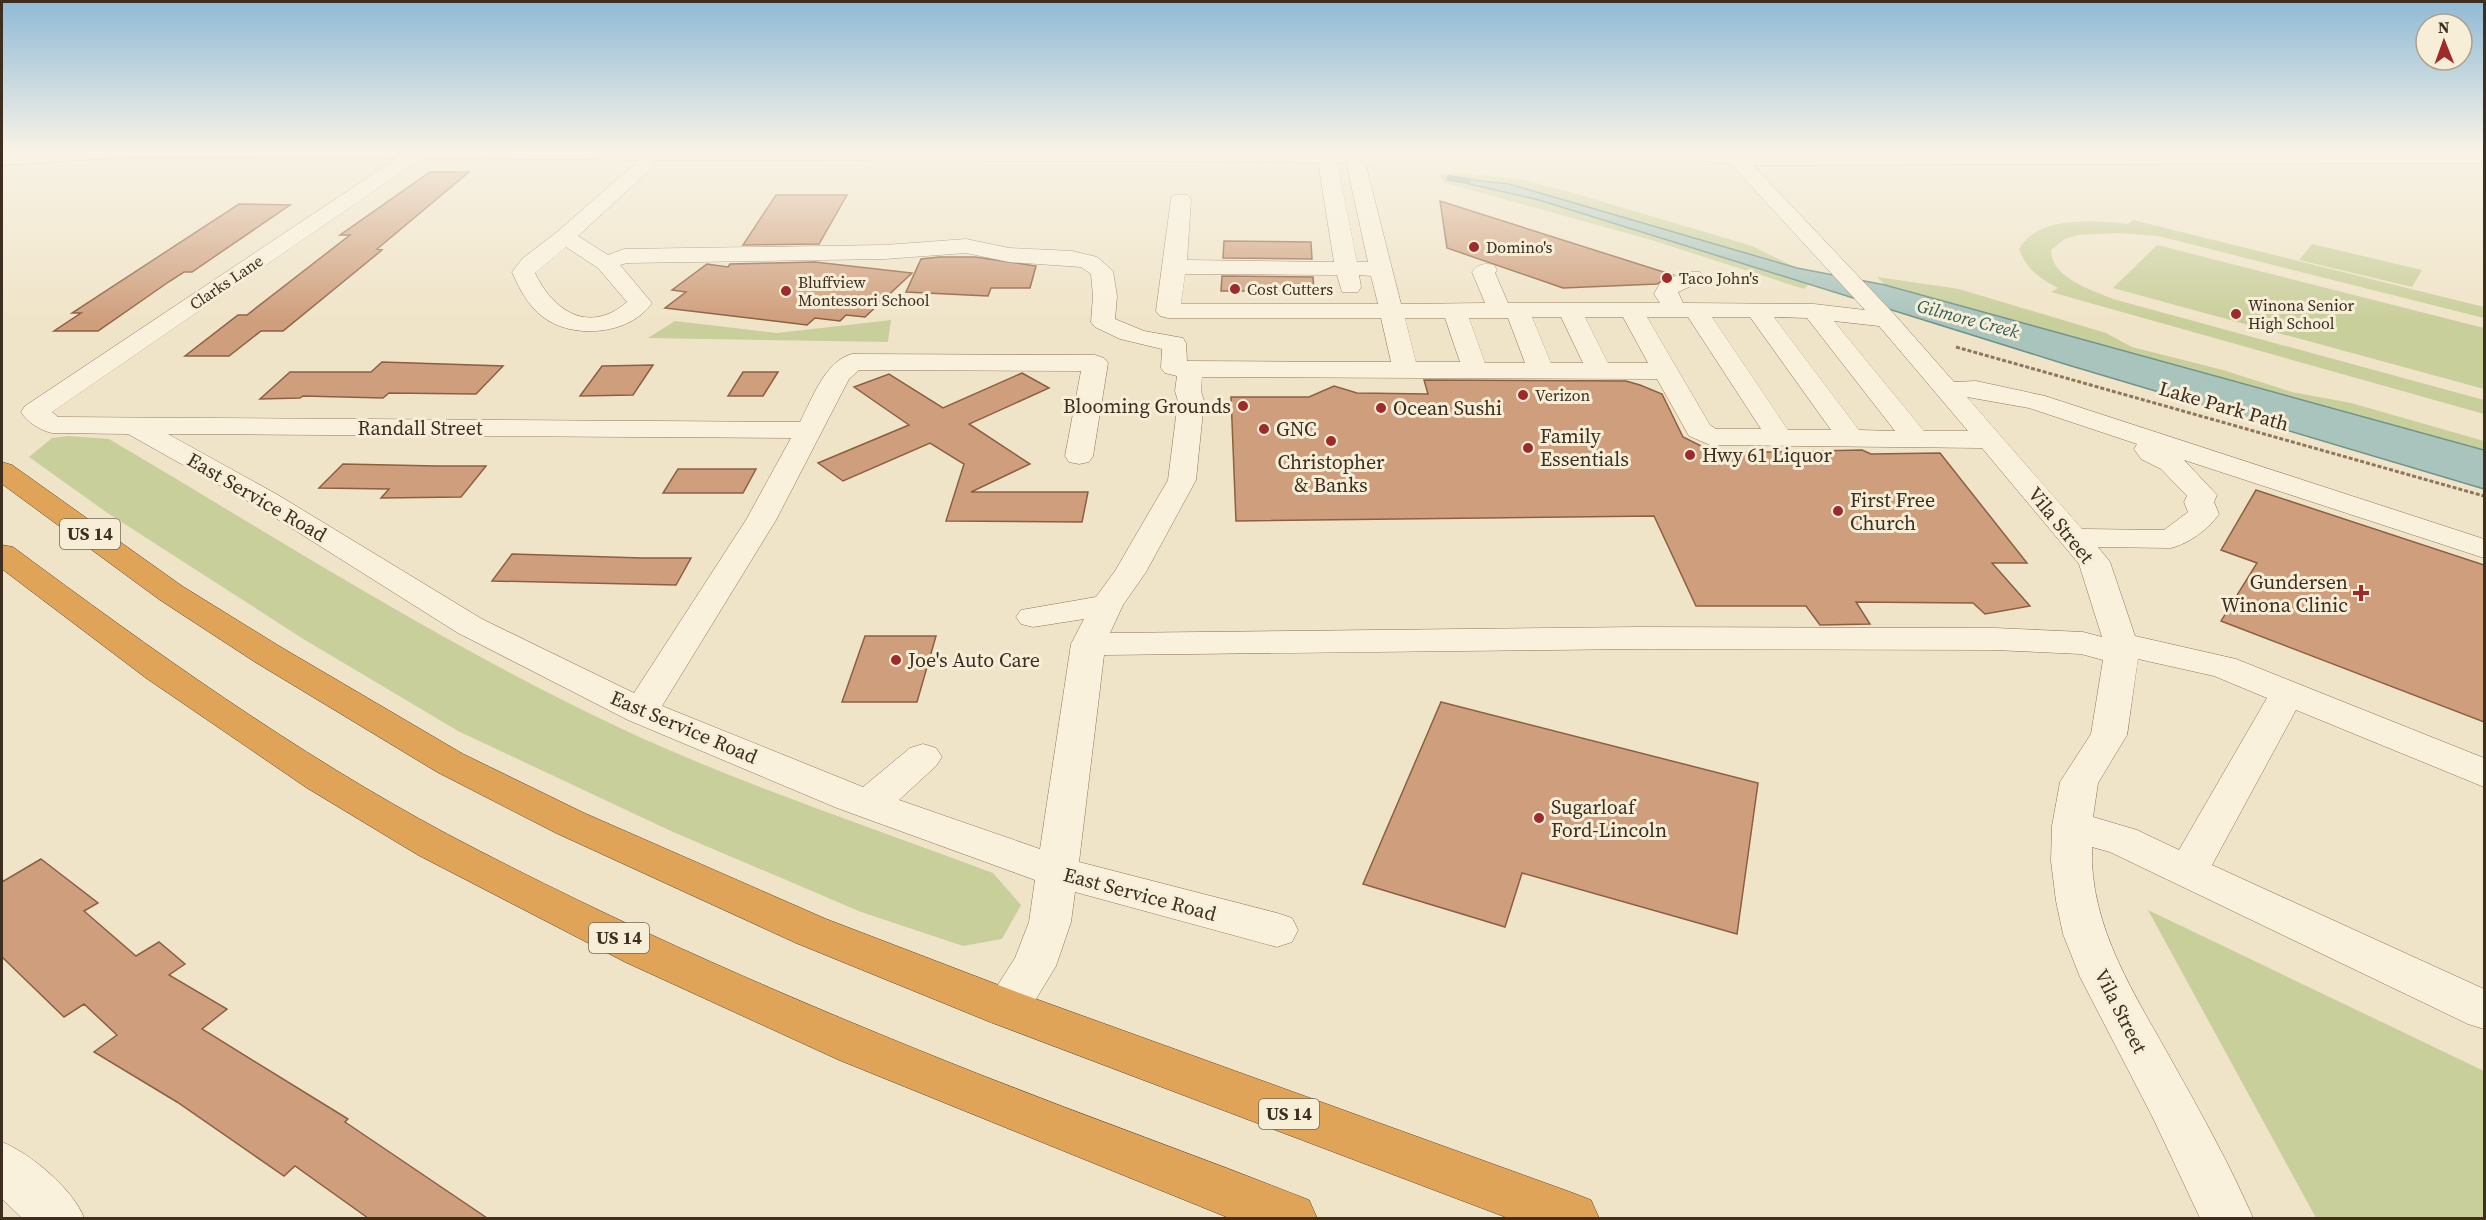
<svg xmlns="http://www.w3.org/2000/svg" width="2486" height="1220" font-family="'Source Serif 4',serif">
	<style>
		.green { fill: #c9cf9b }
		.water { fill: #a9c4bc; stroke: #6f938a; stroke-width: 1.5 }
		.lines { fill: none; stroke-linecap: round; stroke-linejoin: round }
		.stream { stroke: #6f938a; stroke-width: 6 }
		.building { fill: #cf9f7d; stroke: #8d5f41; stroke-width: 1.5 }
		.minor-casing { stroke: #8d765c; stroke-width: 1 }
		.highway-casing { stroke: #5b4430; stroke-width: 1 }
		.path { stroke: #8d765c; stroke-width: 3; stroke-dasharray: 4 2; stroke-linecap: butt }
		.minor { fill: #faf1dc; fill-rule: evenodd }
		.highway { fill: #e0a458; fill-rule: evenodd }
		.poi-dot { fill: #9e2a2b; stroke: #f7eed8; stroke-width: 2 }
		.labels { text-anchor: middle; stroke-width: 6; stroke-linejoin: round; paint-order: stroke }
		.far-poi-label { font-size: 16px; fill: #3d2e20; stroke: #f7eed8; text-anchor: start }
		.far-street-label { font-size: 16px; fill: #3d2e20; stroke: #f7eed8 }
		.far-water-label { font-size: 18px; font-style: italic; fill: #2f5d5a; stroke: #f7eed8 }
		.shield { fill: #f7eed8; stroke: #756857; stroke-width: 1.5 }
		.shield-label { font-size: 18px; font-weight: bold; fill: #3d2e20 }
		.poi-label { font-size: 20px; fill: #3d2e20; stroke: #f7eed8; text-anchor: start }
		.street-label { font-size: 20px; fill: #3d2e20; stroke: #f7eed8 }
	</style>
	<rect width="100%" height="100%" fill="#f0e4c8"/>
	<path class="green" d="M 1458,173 L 1521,179 L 1580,195 L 1752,246 L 1797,268 L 1509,184 L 1455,178 L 1457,181 L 1539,200 L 1809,284 L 1804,289 L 1648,239 L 1442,182 L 1440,175 Z
		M 2133,220 L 2484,307 L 2484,318 L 2158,236 L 2119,233 L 2078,235 L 2065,239 L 2051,250 C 2051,278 2092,290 2113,299 L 2484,400 L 2484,414 L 2051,292 L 2058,288 C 2040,279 2026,269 2019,249 C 2038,215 2094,220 2128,224 Z
		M 2312,244 L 2422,270 L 2412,287 L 2299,260 Z
		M 2157,245 L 2484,328 L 2484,389 L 2113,288 Z
		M 1877,277 L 1959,289 L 2106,333 L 2132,347 L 2223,370 L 2292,392 L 2351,403 L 2484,441 L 2484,450 L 1885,285 Z
		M 891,320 L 888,342 L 648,338 L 675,321 L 777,333 Z
		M 69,436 L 109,439 C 277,538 442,644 618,727 C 739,784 868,826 993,873 L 1021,905 L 1002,939 L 963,946 L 861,912 L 673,832 L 458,731 L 305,640 L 106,512 L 29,457 L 52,438 Z
		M 2148,910 L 2484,1071 L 2484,1218 L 2316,1218 Z"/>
	<path class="water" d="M 1455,178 L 1509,184 L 1797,268 L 1885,285 L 2484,450 L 2484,489 L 2068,365 L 1539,200 L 1457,181 Z"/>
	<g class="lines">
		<path class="stream" d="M 1449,178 L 1468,181"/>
	</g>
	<path class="building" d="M 430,172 L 469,172 L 377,249 L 382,250 L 283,331 L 261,331 L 229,356 L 185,356 L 238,315 L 247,315 L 350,235 L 340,235 Z
		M 776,195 L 847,195 L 819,244 L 743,245 Z
		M 1440,201 L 1673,275 L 1657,284 L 1563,288 L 1447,248 Z
		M 239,204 L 290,205 L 192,272 L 184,272 L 170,281 L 98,331 L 54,331 L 81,313 L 72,313 Z
		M 1224,241 L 1311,242 L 1312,259 L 1223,258 Z
		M 939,257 L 975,257 L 1036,266 L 1030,288 L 991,288 L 988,296 L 906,292 L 921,259 Z
		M 815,262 L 912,273 L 865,317 L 846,315 L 840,321 L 815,318 L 807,325 L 665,308 L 686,292 L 672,290 L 707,264 L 728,267 L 730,264 Z
		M 1222,276 L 1313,277 L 1314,291 L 1221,291 Z
		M 382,362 L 503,366 L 476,394 L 389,393 L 383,398 L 303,396 L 300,398 L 260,399 L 290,372 L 371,372 Z
		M 653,365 L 633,395 L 580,396 L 602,366 Z
		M 743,372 L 778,372 L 763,396 L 728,396 Z
		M 1022,373 L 1049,388 L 969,424 L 1030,464 L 971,492 L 1088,492 L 1082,522 L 946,521 L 964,464 L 930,443 L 843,481 L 818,463 L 909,425 L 854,387 L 889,374 L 943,408 Z
		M 1424,380 L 1626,381 L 1640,385 L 1662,394 L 1683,437 L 1715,453 L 1862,450 L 1871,454 L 1940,453 L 2027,563 L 1992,563 L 2030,606 L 1985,614 L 1973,603 L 1856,602 L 1870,624 L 1820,625 L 1806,606 L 1696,606 L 1654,516 L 1236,521 L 1231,397 L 1309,397 L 1334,386 L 1357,393 L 1428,394 Z
		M 343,464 L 437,466 L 486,466 L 461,497 L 381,498 L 389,489 L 319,488 Z
		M 678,469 L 756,469 L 743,493 L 663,493 Z
		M 2256,490 L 2484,565 L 2484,722 L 2221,621 L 2257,563 L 2221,550 Z
		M 512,554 L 642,558 L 691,558 L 676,585 L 492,581 Z
		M 865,636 L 936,636 L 917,702 L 842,702 Z
		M 1441,702 L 1758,783 L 1737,934 L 1522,873 L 1505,927 L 1363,884 Z
		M 41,859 L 98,903 L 84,911 L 136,956 L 159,942 L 185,964 L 169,975 L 227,1009 L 202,1029 L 348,1119 L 345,1122 L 487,1218 L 368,1218 L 295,1166 L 284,1176 L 177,1102 L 94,1052 L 117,1035 L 84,1004 L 64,1017 L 2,957 L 2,882 Z"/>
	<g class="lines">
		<defs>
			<path id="minor" d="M 75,149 L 1720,151 L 1719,149 L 1738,149 L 1742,153 L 2484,151 L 2484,163 L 1753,165 L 1895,315 L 1954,382 L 1976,381 L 2045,396 L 2484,539 L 2484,558 L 2184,460 L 2217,495 L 2214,502 L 2219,514 C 2209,529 2188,544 2171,548 L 2098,547 L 2110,562 L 2135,636 L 2236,659 L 2484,758 L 2484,787 L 2296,710 L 2212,865 L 2484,989 L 2484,1029 L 2468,1024 L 2110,852 L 2092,847 C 2089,927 2136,996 2173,1063 C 2201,1113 2230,1165 2253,1218 L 2200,1218 L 2153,1118 L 2080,977 L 2063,934 L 2056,901 L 2051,861 L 2052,826 L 2060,782 L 2091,734 L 2103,660 L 2081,654 L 1995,650 L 1639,649 L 1104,655 L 1079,862 L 1277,913 L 1292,918 L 1298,930 L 1292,942 L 1277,947 L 1075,892 L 1071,922 L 1056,966 L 1022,1022 L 1006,1027 L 990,1022 L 983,1008 L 1015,958 L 1029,922 L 1035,880 L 837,808 L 628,720 L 458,633 L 258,507 L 128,434 L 52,433 C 40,430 28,423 21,412 L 25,406 L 397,158 L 132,157 L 2,165 L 2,153 ZM 422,158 L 639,160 L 557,232 L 523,258 L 512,272 C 519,288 528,306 543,317 C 573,340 630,335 652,303 L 620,265 L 627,263 L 885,259 L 966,253 L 1009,262 L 1081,267 L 1091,274 L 1093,296 L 1091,322 L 1095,327 L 1120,339 L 1162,349 L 1161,368 L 1165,373 L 1177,376 L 1175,391 L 1178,401 L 1168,480 L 1115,571 L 1096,597 L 1021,610 L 1016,617 L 1021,624 L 1033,627 L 1084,619 L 1071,644 L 1040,849 L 899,800 L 936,766 L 942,757 L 936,748 L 923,744 L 910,748 L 863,787 L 662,706 L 776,520 L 849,379 L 859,370 L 1081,371 L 1065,456 L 1069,462 L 1079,464 L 1089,462 L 1093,456 L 1108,363 L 1104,358 L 1095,355 L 852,354 C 825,361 812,399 800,422 L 58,417 L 52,412 ZM 655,160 L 1318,162 L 1334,262 L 1187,260 L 1191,199 L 1188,195 L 1174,195 L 1171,199 L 1156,311 L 1160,316 L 1168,318 L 1381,318 L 1391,362 L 1187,361 L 1186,343 L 1183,338 L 1144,331 L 1115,319 L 1117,296 L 1113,271 L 1097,257 L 1072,251 L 1009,248 L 966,239 L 885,245 L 624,249 L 608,255 L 578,236 L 654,166 ZM 1707,161 L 1731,164 L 1865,310 L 1814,304 L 1683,303 L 1678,292 L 1700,282 L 1703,277 L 1700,272 L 1684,272 L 1660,283 L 1654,294 L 1660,303 L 1508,303 L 1495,273 L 1497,270 L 1494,265 C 1484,263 1478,264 1472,272 L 1485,303 L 1401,304 L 1365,162 ZM 1337,162 L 1346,162 L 1368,262 L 1357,262 ZM 566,247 L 598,268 L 627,302 C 589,335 553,311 535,273 ZM 1185,274 L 1337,275 L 1342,292 L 1358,292 L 1361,287 L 1359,275 L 1371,276 L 1378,304 L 1181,304 ZM 1532,317 L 1561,317 L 1583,363 L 1551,363 ZM 1585,317 L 1623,317 L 1648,363 L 1608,363 ZM 1647,317 L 1688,317 L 1761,429 L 1716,429 L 1710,425 ZM 1712,317 L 1750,317 L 1831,430 L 1788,430 ZM 1774,317 L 1807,318 L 1895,431 L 1859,430 ZM 1405,318 L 1445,318 L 1460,362 L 1416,362 ZM 1469,318 L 1508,318 L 1525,363 L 1485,363 ZM 1834,321 L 1879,326 L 1968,431 L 1924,431 ZM 1202,377 L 1657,379 L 1689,436 L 1710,445 L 1982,448 L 2079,564 L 2102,637 L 2083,632 L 1995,628 L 1639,627 L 1110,633 L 1123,605 L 1146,572 L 1196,480 L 1204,401 L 1201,391 ZM 1967,397 L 2029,408 L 2137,444 L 2134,449 L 2141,459 L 2161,469 L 2187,496 L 2184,502 L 2188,512 L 2164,530 L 2082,529 ZM 168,434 L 791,438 L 746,520 L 634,693 L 482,619 L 278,495 ZM 2138,659 L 2214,676 L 2267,698 L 2179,850 L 2137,830 L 2093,817 L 2098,783 L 2127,735 Z
				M 2,1142 C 30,1153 74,1190 84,1218 L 22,1218 L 2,1199 Z"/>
			<path id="highway" d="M 2,462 L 12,465 L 182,586 L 279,646 L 463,754 L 584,813 L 826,919 L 1022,994 L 1573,1193 L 1591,1200 L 1599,1218 L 1508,1218 L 990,1022 L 796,943 L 556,833 L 437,772 L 255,662 L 160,600 L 2,484 Z
				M 2,545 L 13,547 C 152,650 294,752 447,834 C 619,925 799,1003 981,1075 C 1090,1118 1201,1157 1309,1200 L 1317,1218 L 1229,1218 L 839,1060 L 625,962 L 418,855 L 307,788 L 146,678 L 2,569 Z"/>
		</defs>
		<use href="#minor" class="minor-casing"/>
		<use href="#highway" class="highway-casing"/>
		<path class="path" d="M 1956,347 L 2484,496"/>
		<use href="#minor" class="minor"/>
		<use href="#highway" class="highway"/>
	</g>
	<linearGradient id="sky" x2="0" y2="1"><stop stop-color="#8fbad6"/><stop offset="0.47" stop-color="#f8f3e6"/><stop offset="1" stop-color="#f8f3e6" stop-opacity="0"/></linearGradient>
	<rect width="2486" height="320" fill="url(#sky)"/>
	<g class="poi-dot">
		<circle cx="1474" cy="247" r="6"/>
		<circle cx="1667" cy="278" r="6"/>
		<circle cx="1235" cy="289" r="6"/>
		<circle cx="786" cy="291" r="6"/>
		<circle cx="2236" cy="314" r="6"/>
		<circle cx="1523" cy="395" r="6"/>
		<circle cx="1243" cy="406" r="6"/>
		<circle cx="1381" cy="408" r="6"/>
		<circle cx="1264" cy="429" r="6"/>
		<circle cx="1331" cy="441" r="6"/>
		<circle cx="1528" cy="448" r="6"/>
		<circle cx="1690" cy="455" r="6"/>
		<circle cx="1838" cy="511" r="6"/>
		<path d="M2358 584h6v6h6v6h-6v6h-6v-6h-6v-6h6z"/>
		<circle cx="896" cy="660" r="6"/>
		<circle cx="1539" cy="818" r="6"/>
	</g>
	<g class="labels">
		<g class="far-poi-label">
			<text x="1486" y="253">Domino's</text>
			<text x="1679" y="284">Taco John's</text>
			<text x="798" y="288">Bluffview<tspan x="798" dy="18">Montessori School</tspan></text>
			<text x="1247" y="295">Cost Cutters</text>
			<text x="2248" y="311">Winona Senior<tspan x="2248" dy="18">High School</tspan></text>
			<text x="1535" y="401">Verizon</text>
		</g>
		<g class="far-street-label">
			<text transform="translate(226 282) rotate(-34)" y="6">Clarks Lane</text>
		</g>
		<g class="far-water-label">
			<text transform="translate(1968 319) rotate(15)" y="6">Gilmore Creek</text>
		</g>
		<g class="shield">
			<rect x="60" y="519" width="60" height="30" rx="4.5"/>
			<rect x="589" y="923" width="60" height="30" rx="4.5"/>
			<rect x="1259" y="1099" width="60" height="30" rx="4.5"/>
		</g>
		<g class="shield-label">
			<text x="90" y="540">US 14</text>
			<text x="619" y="944">US 14</text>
			<text x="1289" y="1120">US 14</text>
		</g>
		<g class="poi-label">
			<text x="1231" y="413" text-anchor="end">Blooming Grounds</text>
			<text x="1393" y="415">Ocean Sushi</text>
			<text x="1276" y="436">GNC</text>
			<text x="1540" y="443">Family<tspan x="1540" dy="23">Essentials</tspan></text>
			<text x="1702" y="462">Hwy 61 Liquor</text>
			<text x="1331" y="469" text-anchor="middle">Christopher<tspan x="1331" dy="23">&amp; Banks</tspan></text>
			<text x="1850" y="507">First Free<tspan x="1850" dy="23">Church</tspan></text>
			<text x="2348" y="589" text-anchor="end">Gundersen<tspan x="2348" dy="23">Winona Clinic</tspan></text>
			<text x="908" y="667">Joe's Auto Care</text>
			<text x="1551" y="814">Sugarloaf<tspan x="1551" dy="23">Ford-Lincoln</tspan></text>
		</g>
		<g class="street-label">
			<text transform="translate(2224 406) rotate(16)" y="7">Lake Park Path</text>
			<text x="420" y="435">Randall Street</text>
			<text transform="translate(257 497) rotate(30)" y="7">East Service Road</text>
			<text transform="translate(2061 525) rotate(51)" y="7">Vila Street</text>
			<text transform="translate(684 727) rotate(23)" y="7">East Service Road</text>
			<text transform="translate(1140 894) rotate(15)" y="7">East Service Road</text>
			<text transform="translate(2121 1011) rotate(63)" y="7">Vila Street</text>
		</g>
	</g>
	<rect width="2486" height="1220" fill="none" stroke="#3d2e20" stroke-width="6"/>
	<g transform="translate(2444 42) rotate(359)"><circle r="28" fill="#f7eed8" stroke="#ada18e" stroke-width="1.5"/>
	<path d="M0-4.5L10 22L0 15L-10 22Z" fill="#9e2a2b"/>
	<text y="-9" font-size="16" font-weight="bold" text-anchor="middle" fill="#3d2e20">N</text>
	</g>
</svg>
